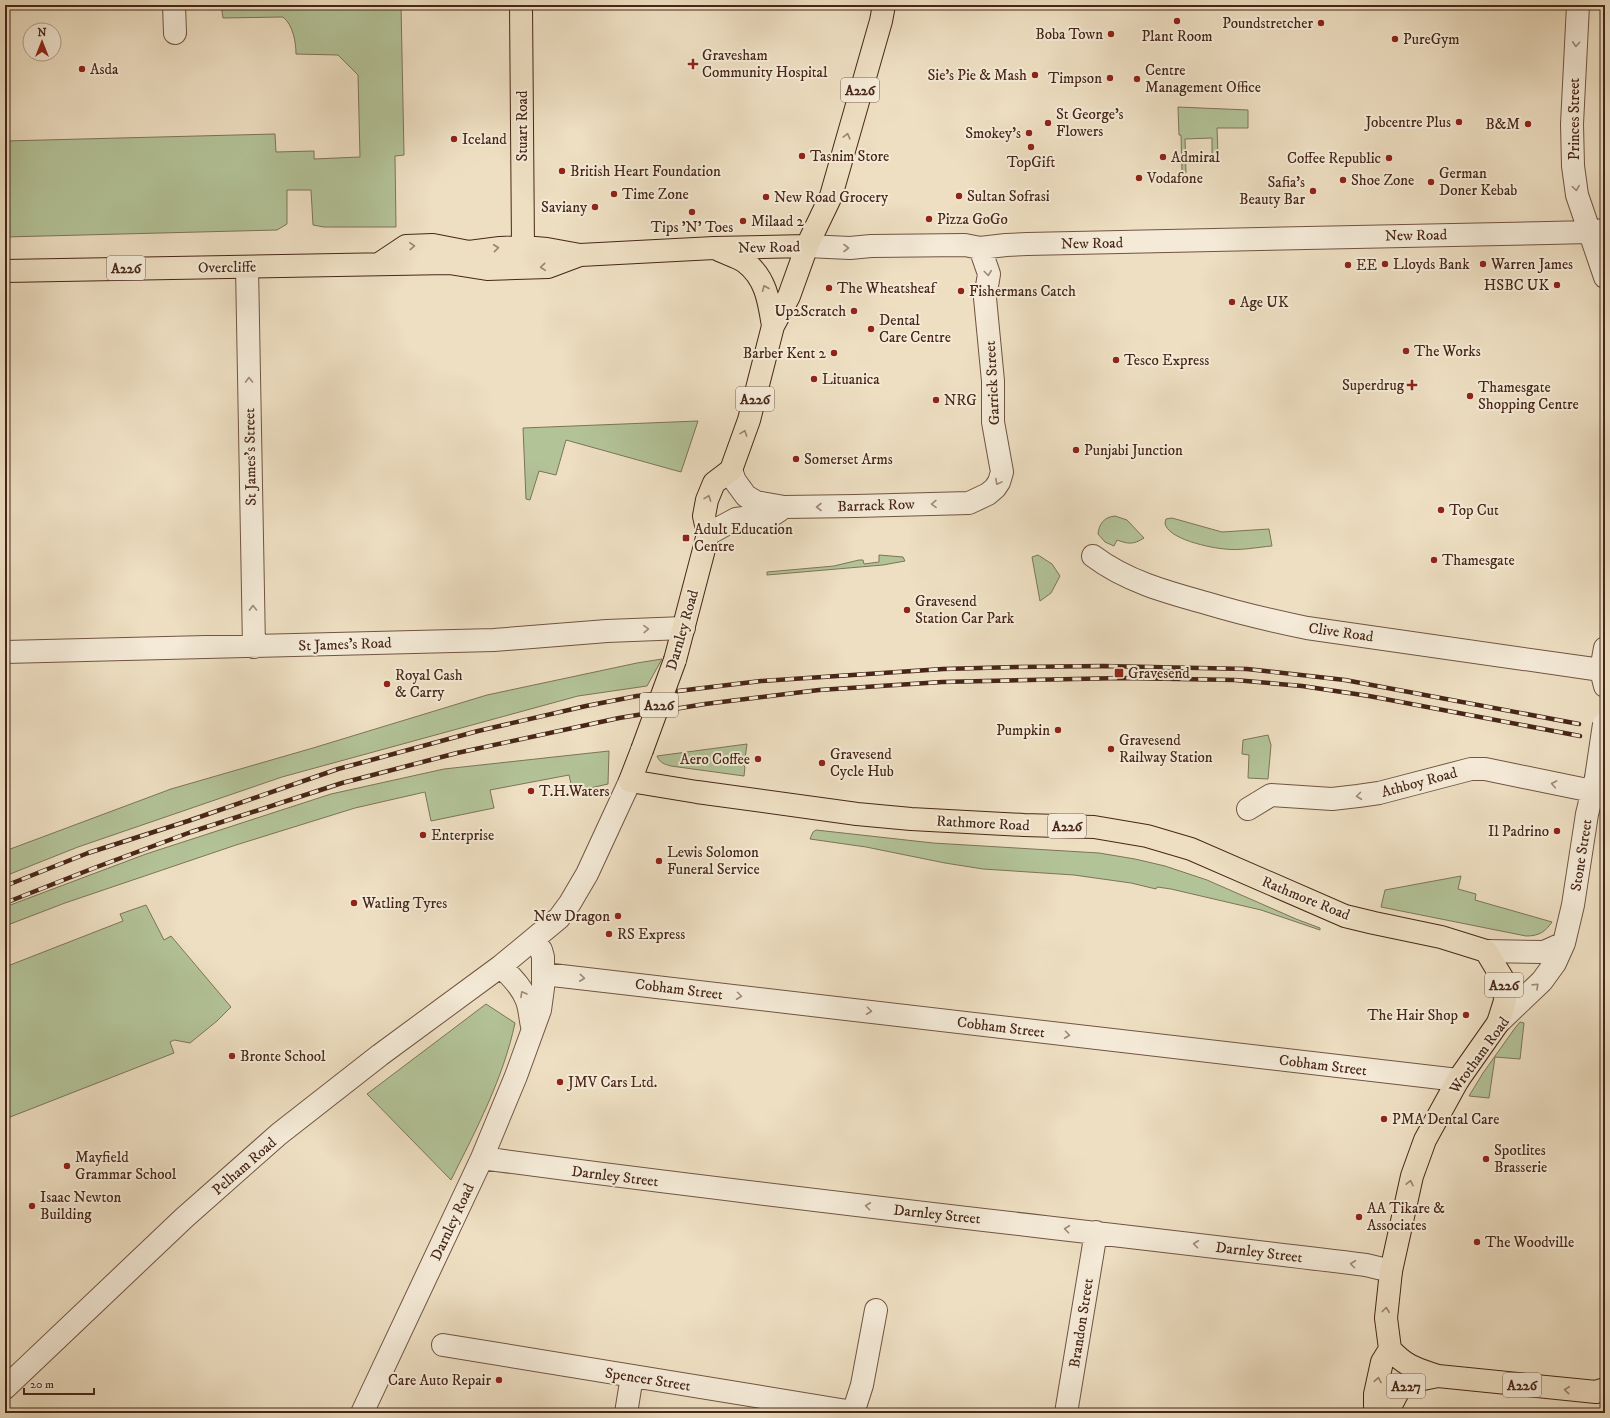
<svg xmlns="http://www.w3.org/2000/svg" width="1610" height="1418" font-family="'IM FELL DW Pica',serif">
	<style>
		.green { fill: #b3c398; stroke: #7d7458 }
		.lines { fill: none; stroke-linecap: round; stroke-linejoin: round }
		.minor-casing { stroke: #715442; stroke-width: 24 }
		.major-casing { stroke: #472617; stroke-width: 24 }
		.minor { stroke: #f4ead7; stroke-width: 22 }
		.major { stroke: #eedfc2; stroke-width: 22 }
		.rail-casing { stroke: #472617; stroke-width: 4.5 }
		.rail { stroke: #f4ead7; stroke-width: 3; stroke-dasharray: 9; stroke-linecap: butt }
		.minor-bridge-casing { stroke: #715442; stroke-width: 24; stroke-linecap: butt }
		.major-bridge-casing { stroke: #472617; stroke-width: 24; stroke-linecap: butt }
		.minor-bridge { stroke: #f4ead7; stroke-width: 22 }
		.major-bridge { stroke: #eedfc2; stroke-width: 22 }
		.oneway { stroke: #9e8877 }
		.oneway2 { stroke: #9a826c }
		.poi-dot { fill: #8f2418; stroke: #f4ead7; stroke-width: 1.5 }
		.labels { text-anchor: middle; stroke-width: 4; stroke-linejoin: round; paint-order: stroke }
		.shield { fill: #f4ead7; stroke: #7b6151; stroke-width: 1 }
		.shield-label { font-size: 14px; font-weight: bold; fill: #472617 }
		.poi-label { font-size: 15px; fill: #472617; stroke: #f4ead7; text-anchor: start }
		.street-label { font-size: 15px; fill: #472617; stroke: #f4ead7 }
	</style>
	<rect width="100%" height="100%" fill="#eedfc2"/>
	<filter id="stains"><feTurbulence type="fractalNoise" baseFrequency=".005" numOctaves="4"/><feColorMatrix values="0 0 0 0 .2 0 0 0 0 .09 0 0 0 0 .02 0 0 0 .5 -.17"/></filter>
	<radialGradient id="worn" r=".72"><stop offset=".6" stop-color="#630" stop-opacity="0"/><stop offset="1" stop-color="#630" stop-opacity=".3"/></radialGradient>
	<path class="green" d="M 221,5 L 401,5 L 404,155 L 395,156 L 396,227 L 324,227 L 313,225 L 311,190 L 287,190 L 287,224 L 277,230 L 5,237 L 5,141 L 275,134 L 276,152 L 314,151 L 314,159 L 360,157 L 358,75 L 338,55 L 296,54 C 296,42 293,25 283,17 L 223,18 Z
		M 1178,107 L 1248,110 L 1248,128 L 1217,128 L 1218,155 L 1212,155 L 1212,138 L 1185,139 L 1186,173 L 1182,173 L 1181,135 L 1179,135 Z
		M 698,421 L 681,472 L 566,440 L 556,475 L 539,471 L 530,500 L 526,499 L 523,428 Z
		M 1115,516 L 1127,520 L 1144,538 C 1133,545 1128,544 1117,540 L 1114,546 L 1105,542 L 1098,534 C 1099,524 1104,517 1115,516 Z
		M 1172,518 L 1222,532 L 1269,529 L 1272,546 C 1258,547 1240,551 1225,549 C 1211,548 1167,539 1165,523 L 1166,519 Z
		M 879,555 L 903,557 L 905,561 L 883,565 L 767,575 L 767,572 L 834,566 L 859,560 L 863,560 L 864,564 L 879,562 Z
		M 1038,555 L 1052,564 L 1060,576 L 1051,593 L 1040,601 L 1032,557 Z
		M 662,659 L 647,686 L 578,696 L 282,777 L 78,847 L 5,876 L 5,851 L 171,789 L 313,748 L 487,695 L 637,663 Z
		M 1268,735 L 1271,745 L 1268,779 L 1248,778 L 1249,755 L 1242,754 L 1243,740 Z
		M 747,744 L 744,766 L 745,767 L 744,776 L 671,766 C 664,764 660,763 657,756 Z
		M 609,751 L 608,784 L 573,792 L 569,775 L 490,790 L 494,808 L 431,821 L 425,792 L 355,808 L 236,845 L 65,903 L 5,926 L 5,907 L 146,854 L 331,794 L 444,769 Z
		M 816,830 L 933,843 L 1099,853 L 1135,859 L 1165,866 L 1207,880 L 1296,919 L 1320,928 L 1320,930 L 1261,910 L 1171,889 L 1157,887 L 1156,889 L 1131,883 L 1074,875 L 983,869 L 945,863 L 866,847 L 810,839 L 813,832 Z
		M 1461,876 L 1458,889 L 1476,894 L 1475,900 L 1552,922 C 1545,932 1539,936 1526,936 L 1381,907 L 1385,890 Z
		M 146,905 L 164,940 L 171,936 L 231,1007 L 217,1021 L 190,1043 L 174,1040 L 170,1042 L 174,1053 L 5,1119 L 5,967 L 123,921 L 120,914 Z
		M 486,1004 L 515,1023 C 503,1079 476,1130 451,1180 L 367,1094 Z
		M 1520,1022 L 1524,1023 L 1520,1059 L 1495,1057 L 1489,1098 L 1469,1096 L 1483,1073 L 1515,1028 Z"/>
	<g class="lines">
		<defs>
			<path id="minor" d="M 174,5 L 175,33
				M 1578,5 L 1572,124 L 1573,166 L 1577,195 L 1605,277
				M 807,246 L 850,248 L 871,246 L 965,245 L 980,248 L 1006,245 L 1027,244 L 1548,233 L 1589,232 L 1605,230
				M 247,267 L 254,647
				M 731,470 L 735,481 L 746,496 L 756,502 L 784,507 L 856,506 L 969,503 L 988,494 L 995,488 L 999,482 L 1002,472 L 993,422 L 993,381 L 985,298 L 989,274 L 980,248
				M 708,534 L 736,519 L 774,514 L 780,510
				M 1093,556 C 1126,581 1166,592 1206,603 C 1239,613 1273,621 1307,628 L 1601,670
				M 1605,648 L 1601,670 L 1605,686
				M 5,652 L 494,640 L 607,631 L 684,628
				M 1248,809 L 1271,795 L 1332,799 L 1358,796 L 1379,793 L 1471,769 L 1485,769 L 1592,791
				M 1486,951 L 1544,952 L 1564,943
				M 501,966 C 511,977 522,987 527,1001 C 530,1009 530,1018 532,1026
				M 544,974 L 1458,1080
				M 1498,1023 L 1542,981 L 1555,963 L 1564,943 L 1573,905 L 1587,814 L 1596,778
				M 482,1158 C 776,1198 1072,1229 1366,1265 L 1391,1271
				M 443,1345 L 853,1412
				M 5,1388 L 184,1218 L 279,1134 L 380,1055 L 501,966 L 559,918 L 570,903 L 587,874 L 630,781
				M 362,1413 L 482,1158 L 516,1076 L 540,1010 L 543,988 L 543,957 L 541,950 L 533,941
				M 626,1413 L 632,1376
				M 853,1413 L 862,1385 L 876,1310
				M 1066,1413 L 1096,1232"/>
			<path id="major" d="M 521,5 L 523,247
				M 719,250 C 727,254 738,257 745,262 C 766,278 769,301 773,326
				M 449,263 L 469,252 L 500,248 L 523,247 L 547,249 L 580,255 L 714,248 L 807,246
				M 379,264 L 406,246 L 433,245 L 469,252
				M 5,271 L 449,263 L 487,269 L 548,267 L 580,255
				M 675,660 L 708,534 L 704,516 L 707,500 L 714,483 L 731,470 L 749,420 L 773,326 L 789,296 L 807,246 L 831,196 L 881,21 L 884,5
				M 642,750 L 630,781 L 697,792 L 857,814 L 911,819 L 1024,825 L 1094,827 L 1147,836 L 1191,849 L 1345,916 L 1374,923 L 1441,937 L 1486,951 L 1504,981 L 1505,1001 L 1498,1023 L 1458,1080 L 1425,1140 L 1412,1176 L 1391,1271 L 1386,1318 L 1390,1349 L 1382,1362 L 1375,1394 L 1375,1413
				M 1390,1349 C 1406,1367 1417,1369 1438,1376 L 1596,1392 L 1605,1389
				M 1387,1413 L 1399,1390 L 1413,1381 L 1438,1376"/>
		</defs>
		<use href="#minor" class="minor-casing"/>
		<use href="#major" class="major-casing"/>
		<use href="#minor" class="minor"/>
		<use href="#major" class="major"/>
		<defs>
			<path id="rail" d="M 5,886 L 88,853 L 188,821 L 338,769 L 478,731 L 586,706 L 637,696 L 761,681 L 943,669 L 1016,667 L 1103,666 L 1247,669 L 1345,680 L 1579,724
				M 5,903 L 94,868 L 191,832 L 342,783 L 457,753 L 619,718 L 705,704 L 819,690 L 942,682 L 1122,678 L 1235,680 L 1302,686 L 1369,696 L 1580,736"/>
		</defs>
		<use href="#rail" class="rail-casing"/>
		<use href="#rail" class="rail"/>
		<defs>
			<path id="minor-bridge" d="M 1596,778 L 1604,724"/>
			<path id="major-bridge" d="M 642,750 L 675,660"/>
		</defs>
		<use href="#minor-bridge" class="minor-bridge-casing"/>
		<use href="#major-bridge" class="major-bridge-casing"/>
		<use href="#minor-bridge" class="minor-bridge"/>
		<use href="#major-bridge" class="major-bridge"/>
	</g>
	<defs><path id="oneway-chevron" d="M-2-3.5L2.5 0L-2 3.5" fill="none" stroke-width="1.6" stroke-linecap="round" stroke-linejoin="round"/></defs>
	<g class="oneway">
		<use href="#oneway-chevron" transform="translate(1576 44) rotate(94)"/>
		<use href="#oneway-chevron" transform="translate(1576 188) rotate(82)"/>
		<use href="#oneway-chevron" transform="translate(846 248)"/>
		<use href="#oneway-chevron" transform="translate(988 273) rotate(83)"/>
		<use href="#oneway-chevron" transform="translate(249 380) rotate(-91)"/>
		<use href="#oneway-chevron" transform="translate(998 482) rotate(118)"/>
		<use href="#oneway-chevron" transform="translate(934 504) rotate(179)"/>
		<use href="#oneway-chevron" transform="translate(819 507) rotate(180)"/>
		<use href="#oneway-chevron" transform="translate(253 608) rotate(-91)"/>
		<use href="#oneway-chevron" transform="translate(646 629) rotate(-2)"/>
		<use href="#oneway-chevron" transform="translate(1554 784) rotate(-169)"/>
		<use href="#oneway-chevron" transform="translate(1359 796) rotate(173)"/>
		<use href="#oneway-chevron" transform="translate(582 978) rotate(6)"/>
		<use href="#oneway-chevron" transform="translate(1536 986) rotate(-44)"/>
		<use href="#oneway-chevron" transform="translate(523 994) rotate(-119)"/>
		<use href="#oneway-chevron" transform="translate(739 996) rotate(7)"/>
		<use href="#oneway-chevron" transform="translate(869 1011) rotate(7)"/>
		<use href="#oneway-chevron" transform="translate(1067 1035) rotate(7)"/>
		<use href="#oneway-chevron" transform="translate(868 1206) rotate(-173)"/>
		<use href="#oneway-chevron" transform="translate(1067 1229) rotate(-173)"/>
		<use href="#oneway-chevron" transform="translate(1196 1244) rotate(-173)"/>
		<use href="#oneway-chevron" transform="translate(1353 1264) rotate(-173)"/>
	</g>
	<g class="oneway2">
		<use href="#oneway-chevron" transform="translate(847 136) rotate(-75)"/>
		<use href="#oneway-chevron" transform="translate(412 246) rotate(-3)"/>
		<use href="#oneway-chevron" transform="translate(496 248) rotate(-6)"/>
		<use href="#oneway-chevron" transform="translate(543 267) rotate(175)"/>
		<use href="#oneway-chevron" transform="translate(765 288) rotate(-113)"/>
		<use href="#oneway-chevron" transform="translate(744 433) rotate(-70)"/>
		<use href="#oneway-chevron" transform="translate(708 498) rotate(-70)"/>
		<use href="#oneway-chevron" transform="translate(1410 1183) rotate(-78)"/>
		<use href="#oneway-chevron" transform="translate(1386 1310) rotate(-83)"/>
		<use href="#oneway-chevron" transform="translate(1378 1380) rotate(-79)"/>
		<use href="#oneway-chevron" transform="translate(1567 1390) rotate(-174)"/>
	</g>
	<g class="poi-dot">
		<circle cx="1177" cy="21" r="4"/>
		<circle cx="1321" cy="23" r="4"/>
		<circle cx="1111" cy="34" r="4"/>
		<circle cx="1395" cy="39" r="4"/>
		<path d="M691 58h4v4h4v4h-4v4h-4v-4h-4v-4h4z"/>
		<circle cx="82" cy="69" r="4"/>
		<circle cx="1035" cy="75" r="4"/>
		<circle cx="1110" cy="78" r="4"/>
		<circle cx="1137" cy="79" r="4"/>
		<circle cx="1459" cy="122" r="4"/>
		<circle cx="1048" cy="123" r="4"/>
		<circle cx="1528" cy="124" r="4"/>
		<circle cx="1029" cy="133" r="4"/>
		<circle cx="454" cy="139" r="4"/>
		<circle cx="1031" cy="147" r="4"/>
		<circle cx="802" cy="156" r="4"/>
		<circle cx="1163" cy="157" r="4"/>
		<circle cx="1389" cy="158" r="4"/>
		<circle cx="562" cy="171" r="4"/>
		<circle cx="1139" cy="178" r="4"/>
		<circle cx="1343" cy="180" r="4"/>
		<circle cx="1431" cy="182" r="4"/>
		<circle cx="1313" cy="191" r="4"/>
		<circle cx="614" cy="194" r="4"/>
		<circle cx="959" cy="196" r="4"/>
		<circle cx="766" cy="197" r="4"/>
		<circle cx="595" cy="207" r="4"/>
		<circle cx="692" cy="212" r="4"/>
		<circle cx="929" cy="219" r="4"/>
		<circle cx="743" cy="221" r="4"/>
		<circle cx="1385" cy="264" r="4"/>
		<circle cx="1483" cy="264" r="4"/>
		<circle cx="1348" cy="265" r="4"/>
		<circle cx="1557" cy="285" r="4"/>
		<circle cx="829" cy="288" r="4"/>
		<circle cx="961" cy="291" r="4"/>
		<circle cx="1232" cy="302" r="4"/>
		<circle cx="854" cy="311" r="4"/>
		<circle cx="871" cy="329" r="4"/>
		<circle cx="1406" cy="351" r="4"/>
		<circle cx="834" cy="353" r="4"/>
		<circle cx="1116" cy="360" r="4"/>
		<circle cx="814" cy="379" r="4"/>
		<path d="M1410 379h4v4h4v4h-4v4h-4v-4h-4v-4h4z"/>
		<circle cx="1470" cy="396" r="4"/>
		<circle cx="936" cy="400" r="4"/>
		<circle cx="1076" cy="450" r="4"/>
		<circle cx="796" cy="459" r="4"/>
		<circle cx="1441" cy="510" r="4"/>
		<rect x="682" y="534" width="8" height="8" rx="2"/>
		<circle cx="1434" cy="560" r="4"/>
		<circle cx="907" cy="610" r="4"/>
		<rect x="1114" y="668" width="10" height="10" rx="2"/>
		<circle cx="387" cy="684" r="4"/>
		<circle cx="1058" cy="730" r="4"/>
		<circle cx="1111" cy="749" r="4"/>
		<circle cx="758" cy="759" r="4"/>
		<circle cx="822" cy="763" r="4"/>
		<circle cx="531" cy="791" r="4"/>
		<circle cx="1557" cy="831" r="4"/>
		<circle cx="423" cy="835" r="4"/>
		<circle cx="659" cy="861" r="4"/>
		<circle cx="354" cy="903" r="4"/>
		<circle cx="618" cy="916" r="4"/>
		<circle cx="609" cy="934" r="4"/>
		<circle cx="1466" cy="1015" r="4"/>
		<circle cx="232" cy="1056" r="4"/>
		<circle cx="560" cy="1082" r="4"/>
		<circle cx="1384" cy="1119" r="4"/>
		<circle cx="1486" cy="1159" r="4"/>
		<circle cx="67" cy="1166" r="4"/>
		<circle cx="32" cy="1206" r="4"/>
		<circle cx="1359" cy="1217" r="4"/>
		<circle cx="1477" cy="1242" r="4"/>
		<circle cx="499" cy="1380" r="4"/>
	</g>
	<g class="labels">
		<g class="shield">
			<rect x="841" y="78" width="38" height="24" rx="3"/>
			<rect x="107" y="256" width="38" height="24" rx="3"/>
			<rect x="736" y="387" width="38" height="24" rx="3"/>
			<rect x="640" y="693" width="38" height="24" rx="3"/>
			<rect x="1048" y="814" width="38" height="24" rx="3"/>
			<rect x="1485" y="973" width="38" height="24" rx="3"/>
			<rect x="1503" y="1373" width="38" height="24" rx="3"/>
			<rect x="1387" y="1374" width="38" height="24" rx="3"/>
		</g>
		<g class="shield-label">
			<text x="860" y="95">A226</text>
			<text x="126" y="273">A226</text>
			<text x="755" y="404">A226</text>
			<text x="659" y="710">A226</text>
			<text x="1067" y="831">A226</text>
			<text x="1504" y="990">A226</text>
			<text x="1522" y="1390">A226</text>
			<text x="1406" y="1391">A227</text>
		</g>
		<g class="poi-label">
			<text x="1313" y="28" text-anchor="end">Poundstretcher</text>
			<text x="1103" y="39" text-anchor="end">Boba Town</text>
			<text x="1177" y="41" text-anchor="middle">Plant Room</text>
			<text x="1403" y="44">PureGym</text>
			<text x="702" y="60">Gravesham<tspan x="702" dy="17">Community Hospital</tspan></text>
			<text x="90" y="74">Asda</text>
			<text x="1145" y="75">Centre<tspan x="1145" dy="17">Management Office</tspan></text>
			<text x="1027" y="80" text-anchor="end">Sie's Pie &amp; Mash</text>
			<text x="1102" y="83" text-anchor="end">Timpson</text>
			<text x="1056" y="119">St George's<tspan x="1056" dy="17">Flowers</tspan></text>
			<text x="1451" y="127" text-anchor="end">Jobcentre Plus</text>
			<text x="1520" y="129" text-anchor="end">B&amp;M</text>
			<text x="1021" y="138" text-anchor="end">Smokey's</text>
			<text x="462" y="144">Iceland</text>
			<text x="810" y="161">Tasnim Store</text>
			<text x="1171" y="162">Admiral</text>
			<text x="1381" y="163" text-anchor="end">Coffee Republic</text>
			<text x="1031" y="167" text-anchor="middle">TopGift</text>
			<text x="570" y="176">British Heart Foundation</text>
			<text x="1439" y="178">German<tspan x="1439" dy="17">Doner Kebab</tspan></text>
			<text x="1147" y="183">Vodafone</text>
			<text x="1351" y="185">Shoe Zone</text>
			<text x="1305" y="187" text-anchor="end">Safia's<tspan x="1305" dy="17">Beauty Bar</tspan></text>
			<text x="622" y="199">Time Zone</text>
			<text x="967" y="201">Sultan Sofrasi</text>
			<text x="774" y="202">New Road Grocery</text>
			<text x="587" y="212" text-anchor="end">Saviany</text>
			<text x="937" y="224">Pizza GoGo</text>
			<text x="751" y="226">Milaad 2</text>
			<text x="692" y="232" text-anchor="middle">Tips 'N' Toes</text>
			<text x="1393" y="269">Lloyds Bank</text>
			<text x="1491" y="269">Warren James</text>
			<text x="1356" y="270">EE</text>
			<text x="1549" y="290" text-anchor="end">HSBC UK</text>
			<text x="837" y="293">The Wheatsheaf</text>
			<text x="969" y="296">Fishermans Catch</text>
			<text x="1240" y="307">Age UK</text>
			<text x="846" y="316" text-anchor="end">Up2Scratch</text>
			<text x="879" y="325">Dental<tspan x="879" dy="17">Care Centre</tspan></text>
			<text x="1414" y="356">The Works</text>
			<text x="826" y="358" text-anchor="end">Barber Kent 2</text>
			<text x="1124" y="365">Tesco Express</text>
			<text x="822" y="384">Lituanica</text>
			<text x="1404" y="390" text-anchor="end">Superdrug</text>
			<text x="1478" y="392">Thamesgate<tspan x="1478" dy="17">Shopping Centre</tspan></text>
			<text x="944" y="405">NRG</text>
			<text x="1084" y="455">Punjabi Junction</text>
			<text x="804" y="464">Somerset Arms</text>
			<text x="1449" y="515">Top Cut</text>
			<text x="694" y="534">Adult Education<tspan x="694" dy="17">Centre</tspan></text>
			<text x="1442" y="565">Thamesgate</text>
			<text x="915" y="606">Gravesend<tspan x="915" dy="17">Station Car Park</tspan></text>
			<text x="1128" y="678">Gravesend</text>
			<text x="395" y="680">Royal Cash<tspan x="395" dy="17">&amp; Carry</tspan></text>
			<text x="1050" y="735" text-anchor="end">Pumpkin</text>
			<text x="1119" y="745">Gravesend<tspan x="1119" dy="17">Railway Station</tspan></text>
			<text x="830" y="759">Gravesend<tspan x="830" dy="17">Cycle Hub</tspan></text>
			<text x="750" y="764" text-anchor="end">Aero Coffee</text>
			<text x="539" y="796">T.H.Waters</text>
			<text x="1549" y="836" text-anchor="end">Il Padrino</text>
			<text x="431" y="840">Enterprise</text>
			<text x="667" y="857">Lewis Solomon<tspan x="667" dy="17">Funeral Service</tspan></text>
			<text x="362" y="908">Watling Tyres</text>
			<text x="610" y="921" text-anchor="end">New Dragon</text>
			<text x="617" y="939">RS Express</text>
			<text x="1458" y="1020" text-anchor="end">The Hair Shop</text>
			<text x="240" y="1061">Bronte School</text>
			<text x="568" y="1087">JMV Cars Ltd.</text>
			<text x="1392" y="1124">PMA Dental Care</text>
			<text x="1494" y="1155">Spotlites<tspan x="1494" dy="17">Brasserie</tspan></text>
			<text x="75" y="1162">Mayfield<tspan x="75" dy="17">Grammar School</tspan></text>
			<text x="40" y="1202">Isaac Newton<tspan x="40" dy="17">Building</tspan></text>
			<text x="1367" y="1213">AA Tikare &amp;<tspan x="1367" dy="17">Associates</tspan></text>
			<text x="1485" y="1247">The Woodville</text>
			<text x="491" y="1385" text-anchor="end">Care Auto Repair</text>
		</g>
		<g class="street-label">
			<text transform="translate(1574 119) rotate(-90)" y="5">Princes Street</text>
			<text transform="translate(522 126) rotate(-90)" y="5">Stuart Road</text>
			<text transform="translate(1416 235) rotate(-1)" y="5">New Road</text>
			<text transform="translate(1092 243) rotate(-1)" y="5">New Road</text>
			<text transform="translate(769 247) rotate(-1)" y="5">New Road</text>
			<text transform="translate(227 267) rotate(-1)" y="5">Overcliffe</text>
			<text transform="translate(992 383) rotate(-93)" y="5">Garrick Street</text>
			<text transform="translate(250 457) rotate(-91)" y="5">St James's Street</text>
			<text transform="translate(876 505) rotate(-2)" y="5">Barrack Row</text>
			<text transform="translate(682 630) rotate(-74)" y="5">Darnley Road</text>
			<text transform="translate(1341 632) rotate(8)" y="5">Clive Road</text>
			<text transform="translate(345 644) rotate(-2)" y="5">St James's Road</text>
			<text transform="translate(1419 782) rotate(-15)" y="5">Athboy Road</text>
			<text transform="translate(983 823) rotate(3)" y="5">Rathmore Road</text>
			<text transform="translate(1581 855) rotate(-81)" y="5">Stone Street</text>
			<text transform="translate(1306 898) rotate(22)" y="5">Rathmore Road</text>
			<text transform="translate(679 989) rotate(7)" y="5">Cobham Street</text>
			<text transform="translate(1001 1027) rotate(7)" y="5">Cobham Street</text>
			<text transform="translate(1479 1055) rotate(-54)" y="5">Wrotham Road</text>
			<text transform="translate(1323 1065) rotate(7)" y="5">Cobham Street</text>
			<text transform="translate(244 1166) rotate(-41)" y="5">Pelham Road</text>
			<text transform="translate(615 1176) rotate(7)" y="5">Darnley Street</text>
			<text transform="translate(937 1214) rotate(6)" y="5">Darnley Street</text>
			<text transform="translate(452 1222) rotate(-65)" y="5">Darnley Road</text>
			<text transform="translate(1259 1252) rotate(7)" y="5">Darnley Street</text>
			<text transform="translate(1081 1323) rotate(-81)" y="5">Brandon Street</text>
			<text transform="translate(648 1379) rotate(9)" y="5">Spencer Street</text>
		</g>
	</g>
	<rect width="1610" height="1418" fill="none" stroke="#eedfc2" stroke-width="20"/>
	<rect x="6" y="6" width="1598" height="1406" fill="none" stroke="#472617" stroke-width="2"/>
	<rect x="10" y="10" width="1590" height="1398" fill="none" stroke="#472617"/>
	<g transform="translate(42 42)"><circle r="19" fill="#f4ead7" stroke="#af9c8a"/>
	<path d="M0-3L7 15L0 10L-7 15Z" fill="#8f2418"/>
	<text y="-6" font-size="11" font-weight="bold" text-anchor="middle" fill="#472617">N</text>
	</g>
	<path d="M24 1388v6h70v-6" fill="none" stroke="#472617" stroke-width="2"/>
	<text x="30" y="1388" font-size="12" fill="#472617" stroke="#f4ead7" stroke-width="3" paint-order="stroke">20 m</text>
	<rect width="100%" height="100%" filter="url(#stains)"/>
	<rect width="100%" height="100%" fill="url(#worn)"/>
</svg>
